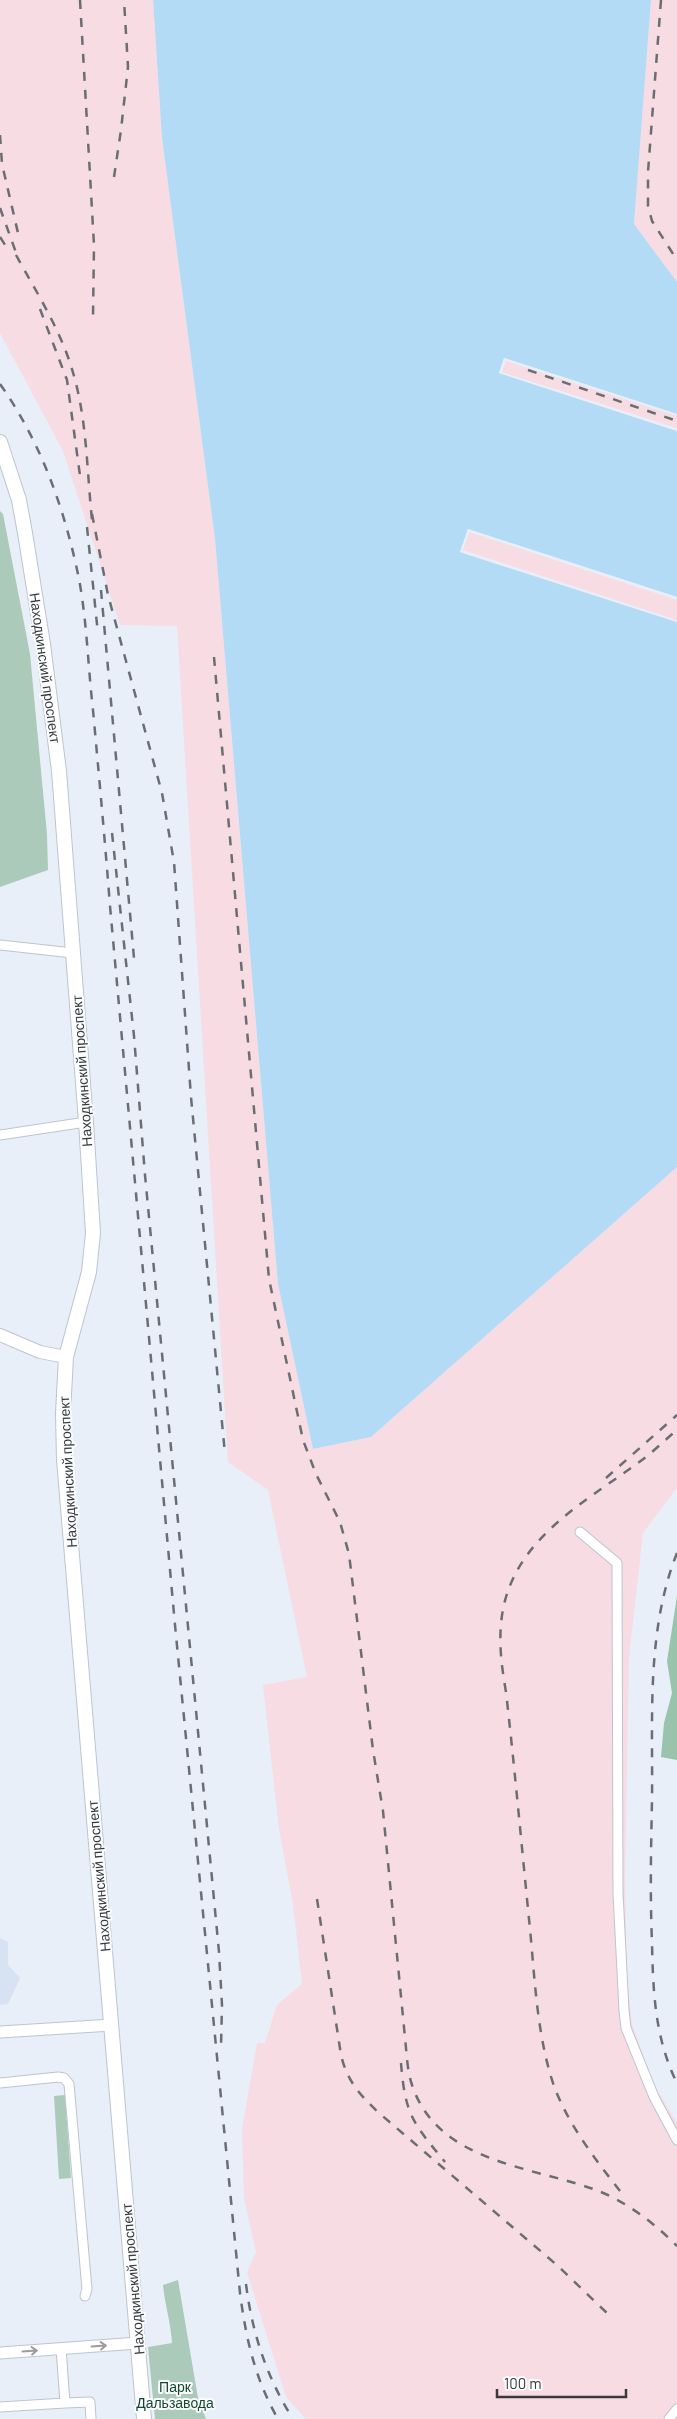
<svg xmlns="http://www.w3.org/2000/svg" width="677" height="2419" font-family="Barlow,sans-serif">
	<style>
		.industrial { fill: #f7dce3 }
		.built { fill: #d7e2f2 }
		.green { fill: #accab9 }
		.forest { fill: #9ac3ac }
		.water { fill: #b4dbf6 }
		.pier { fill: #e8eff8 }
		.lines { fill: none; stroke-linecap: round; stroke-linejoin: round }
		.minor-casing { stroke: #bec4ce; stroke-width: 11 }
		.tertiary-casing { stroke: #bec4ce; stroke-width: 13 }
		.secondary-casing { stroke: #bec4ce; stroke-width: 14 }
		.primary-casing { stroke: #bec4ce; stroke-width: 16 }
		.minor { stroke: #fff; stroke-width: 9 }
		.tertiary { stroke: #fff; stroke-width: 11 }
		.secondary { stroke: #fff; stroke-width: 12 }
		.primary { stroke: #fff; stroke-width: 14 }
		.rail { stroke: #6a6e73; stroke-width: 2.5; stroke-dasharray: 9 9; stroke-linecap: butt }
		.oneway { stroke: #9c9c9e }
		.labels { text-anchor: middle; stroke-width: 4; stroke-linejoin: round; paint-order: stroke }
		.street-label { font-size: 14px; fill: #383a3e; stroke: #fafcfd }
		.park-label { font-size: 14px; fill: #124730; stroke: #fafcfd }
	</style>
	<rect width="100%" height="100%" fill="#e8eff8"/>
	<path class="industrial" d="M 0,0 L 153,0 L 162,138 L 215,539 L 278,1284 L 313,1449 L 371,1437 L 677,1167 L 677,1488 L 643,1533 L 629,1657 L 625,1879 L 627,1978 L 632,2024 L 653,2083 L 677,2123 L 677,2419 L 306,2419 L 286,2397 L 247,2272 L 256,2252 L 244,2199 L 242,2129 L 257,2043 L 265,2043 L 277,2005 L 302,1984 L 293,1904 L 279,1829 L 263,1685 L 307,1677 L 268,1490 L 228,1462 L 177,626 L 120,625 L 63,451 L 0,333 Z
		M 651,0 L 677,0 L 677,282 L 634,224 Z
		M 504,358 L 677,414 L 677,431 L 499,373 Z
		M 468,529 L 677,597 L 677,622 L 460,552 Z"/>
	<path class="built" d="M 0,1938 L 8,1942 L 8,1965 L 20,1978 L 8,2004 L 0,2005 Z"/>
	<path class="green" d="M 0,511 L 3,514 L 30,654 L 47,834 L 48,870 L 0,887 Z
		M 65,2095 L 71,2178 L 59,2179 L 54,2096 Z
		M 178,2280 L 198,2398 L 206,2419 L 155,2419 L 148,2347 L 172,2343 C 171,2323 165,2306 163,2285 Z"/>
	<path class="forest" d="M 677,1596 L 677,1760 L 661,1757 L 664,1723 L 672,1693 L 667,1661 Z"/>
	<path class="water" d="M 153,0 L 651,0 L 634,224 L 677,282 L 677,414 L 504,358 L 499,373 L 677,431 L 677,597 L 468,529 L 460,552 L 677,622 L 677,1167 L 371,1437 L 313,1449 L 278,1284 L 215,539 L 162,138 Z"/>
	<path class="pier" d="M 504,358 L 677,414 L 677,416 L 506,361 L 502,372 L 677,428 L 677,431 L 499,373 Z
		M 468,529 L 677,597 L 677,600 L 469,532 L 463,550 L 677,620 L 677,622 L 460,552 Z"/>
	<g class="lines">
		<defs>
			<path id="minor" d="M 0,945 L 73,953
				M 0,1135 L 86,1122
				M 580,1532 L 617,1563 L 618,1893 L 624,2011 L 626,2028 L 654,2097 L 677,2140
				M 0,2083 L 58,2077 L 64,2078 L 69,2084 L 87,2289 L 85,2296
				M 61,2348 L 65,2403 L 90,2402 L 91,2419
				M 0,2407 L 65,2403
				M 669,2419 L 677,2409"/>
			<path id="tertiary" d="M 0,2032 L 112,2025
				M 0,2353 L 138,2343"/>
			<path id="secondary" d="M 0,1335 L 40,1352 L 66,1357"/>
			<path id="primary" d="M 0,442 L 19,500 L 25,533 L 43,644 L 59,771 L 86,1122 L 93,1233 L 89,1272 L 66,1357 L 63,1413 L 64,1460 L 144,2419"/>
		</defs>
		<use href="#minor" class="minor-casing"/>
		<use href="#tertiary" class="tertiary-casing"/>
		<use href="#secondary" class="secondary-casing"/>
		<use href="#primary" class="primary-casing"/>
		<use href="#minor" class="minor"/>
		<use href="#tertiary" class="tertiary"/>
		<use href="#secondary" class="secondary"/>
		<use href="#primary" class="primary"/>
		<path class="rail" d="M 80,0 L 94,245 L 93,318
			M 661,0 L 648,172 L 648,206 L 652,221 L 677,260
			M 0,135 L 2,164 L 18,233
			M 114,177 L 121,130 L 128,67 L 124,0
			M 0,208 L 19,261
			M 0,237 L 9,251
			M 16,255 C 38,295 62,332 74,376 C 87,422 87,472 92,520
			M 40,309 L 67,380 L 81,483
			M 528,370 L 677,421
			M 0,384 C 41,442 65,510 79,579 C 87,622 88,667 93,710 C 99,776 105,841 110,906 L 175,1625 L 240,2293 C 246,2339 255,2379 278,2419
			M 92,514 L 108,595 L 162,793 L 174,862 L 191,1097 L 225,1454
			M 87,527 L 98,634
			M 101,590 L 134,958
			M 214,657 L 269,1279 L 303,1440 L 316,1474 L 340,1522 L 349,1554 L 373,1750 L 383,1811 L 406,2048 C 407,2060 408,2073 412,2085 C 438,2163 531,2166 596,2190 C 627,2202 654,2223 677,2246
			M 112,833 L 134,1036 L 145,1175 L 219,1952 L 222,2005 L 221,2047
			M 606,1478 L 677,1415
			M 677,1553 C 646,1631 653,1718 652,1800 C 651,1848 650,1895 652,1943 C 653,1992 655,2039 677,2083
			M 317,1899 L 341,2055 C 347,2081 360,2095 379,2113 L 558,2266 L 608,2314
			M 401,2063 C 405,2115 413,2123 445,2162
			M 620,2191 C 595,2159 568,2124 554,2086 C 537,2036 535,1981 530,1929 C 522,1850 515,1771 506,1692 C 502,1669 499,1647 501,1624 C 508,1541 583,1504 642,1460 C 654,1451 665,1440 677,1430
			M 246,2284 C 252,2333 267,2378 293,2419"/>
	</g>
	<defs><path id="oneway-shaft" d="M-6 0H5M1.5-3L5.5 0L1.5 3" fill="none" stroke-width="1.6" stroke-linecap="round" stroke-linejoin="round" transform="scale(1.25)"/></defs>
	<g class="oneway">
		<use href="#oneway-shaft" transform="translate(99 2346) rotate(-4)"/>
		<use href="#oneway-shaft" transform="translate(30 2351) rotate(-4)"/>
	</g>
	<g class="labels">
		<g class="street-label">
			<text transform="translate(45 668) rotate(82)" y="5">Находкинский проспект</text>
			<text transform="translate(82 1071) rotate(-94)" y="5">Находкинский проспект</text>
			<text transform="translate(68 1472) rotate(-93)" y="5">Находкинский проспект</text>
			<text transform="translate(99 1876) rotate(-95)" y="5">Находкинский проспект</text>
			<text transform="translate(133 2279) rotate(-95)" y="5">Находкинский проспект</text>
		</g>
		<g class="park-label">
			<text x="175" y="2392">Парк<tspan x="175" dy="16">Дальзавода</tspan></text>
		</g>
	</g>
	<path d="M497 2389v8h129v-8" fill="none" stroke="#383a3e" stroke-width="2.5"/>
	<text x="504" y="2389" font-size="15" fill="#383a3e" stroke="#fafcfd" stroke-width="4" paint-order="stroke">100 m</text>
</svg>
